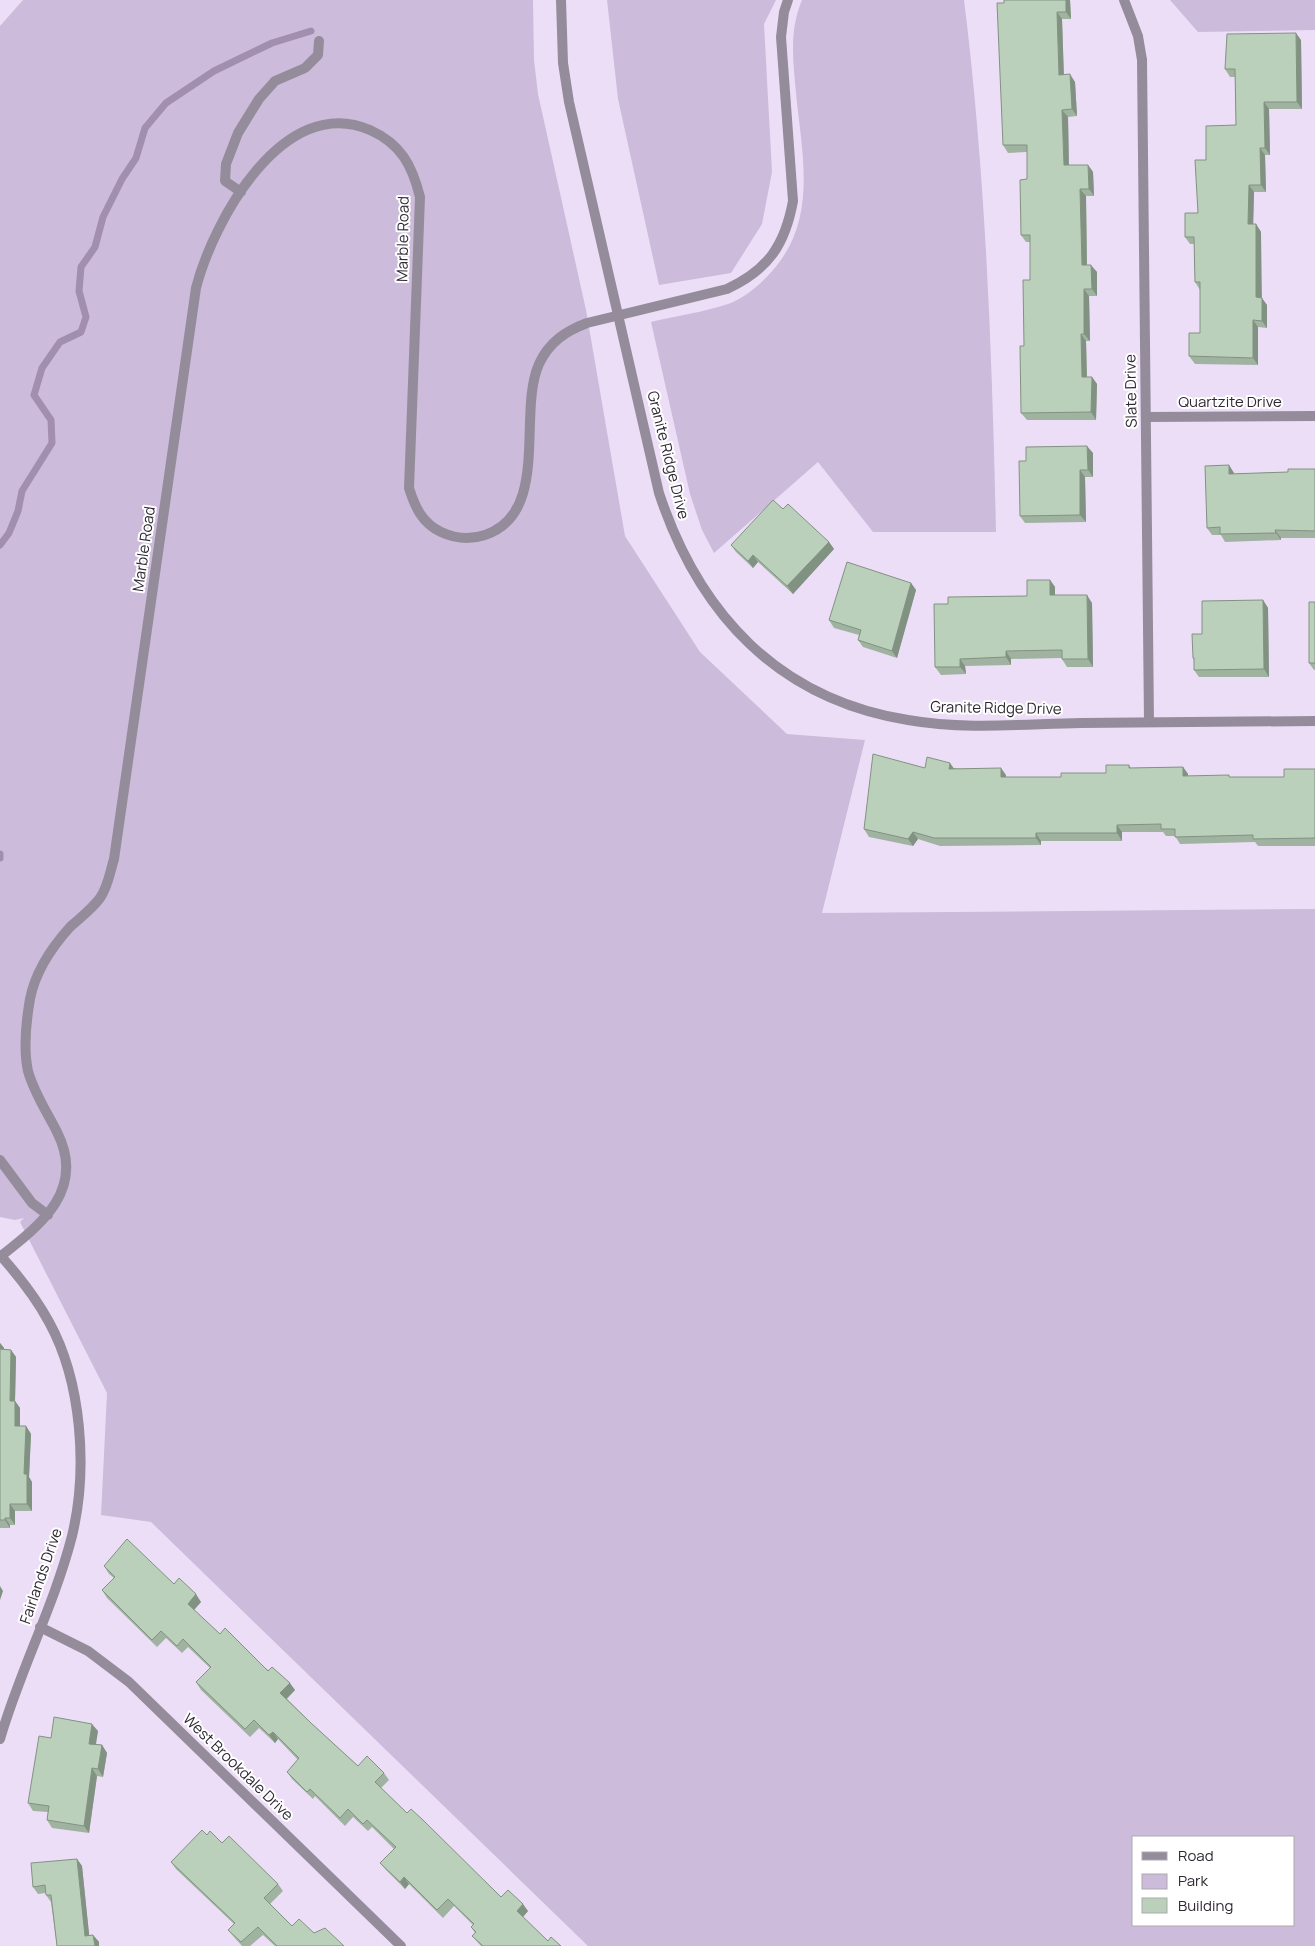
<svg xmlns="http://www.w3.org/2000/svg" width="1315" height="1946" font-family="Manrope,sans-serif">
	<style>
		.green { fill: #ccbbda; fill-rule: evenodd }
		.lines { fill: none; stroke-linecap: round; stroke-linejoin: round }
		.stream { stroke: #a28fb0; stroke-width: 7 }
		.service { stroke: #948c9b; stroke-width: 10 }
		.minor { stroke: #948c9b; stroke-width: 10 }
		.wall { fill: #a0b3a0 }
		.shaded-wall { fill: #829282 }
		.building { fill: #bad0ba; stroke: #829282 }
		.labels { text-anchor: middle; stroke-width: 4; stroke-linejoin: round; paint-order: stroke }
		.street-label { font-size: 15px; fill: #2f2933; stroke: #fff }
	</style>
	<rect width="100%" height="100%" fill="#eddef8"/>
	<path class="green" d="M 23,0 L 533,0 L 534,60 L 538,94 L 586,310 L 625,536 L 700,652 L 787,734 L 865,740 L 822,913 L 1315,909 L 1315,1946 L 588,1946 L 151,1522 L 101,1515 L 107,1393 L 20,1222 L 24,1218 L 15,1220 L 0,1217 L 0,26 ZM 1134,1837 L 1294,1837 L 1294,1925 L 1134,1925 Z
		M 607,0 L 776,0 L 764,24 L 772,172 L 762,224 L 731,273 L 659,285 L 618,99 Z
		M 802,0 L 964,0 C 986,176 992,354 996,532 L 873,532 L 818,462 L 714,553 L 702,530 L 690,494 L 651,322 C 676,316 704,312 728,304 C 746,297 761,284 773,270 C 818,219 802,155 796,93 C 793,61 789,31 802,0 Z
		M 1170,0 L 1315,0 L 1315,30 L 1198,32 Z"/>
	<g class="lines">
		<path class="stream" d="M 0,545 L 9,533 L 18,511 L 22,491 L 52,443 L 51,420 L 34,395 L 42,368 L 60,342 L 81,332 L 86,317 L 79,291 L 81,267 L 95,247 L 103,217 L 122,179 L 136,158 L 145,128 L 166,103 L 214,71 L 272,43 L 311,31
			M 0,854 L 0,858"/>
		<path class="service" d="M 1124,0 L 1138,36 L 1142,60
			M 241,192 L 225,181 L 226,164 L 238,133 L 259,99 L 275,81 L 305,68 L 318,55 L 319,41
			M 0,1160 L 32,1203 L 48,1215
			M 1,1256 C 42,1224 86,1189 57,1132 C 47,1112 34,1093 28,1071 C 23,1048 26,1022 30,999 C 35,973 52,947 70,927 C 80,918 92,909 100,898 C 108,887 110,872 114,859 L 196,288 C 213,222 283,92 370,130 C 401,144 412,165 420,197 L 409,488 C 415,507 422,523 441,532 C 456,539 470,540 485,535 C 551,513 517,413 539,364 C 549,342 566,331 587,323 L 727,289 C 768,270 785,245 793,201 L 781,37 L 784,12 L 788,0"/>
		<path class="minor" d="M 561,0 L 563,63 L 569,102 L 659,493 C 699,614 778,699 908,720 C 965,730 1024,724 1081,723 C 1159,722 1237,721 1315,721
			M 1142,60 L 1149,722
			M 1146,417 L 1315,416
			M 0,1255 C 18,1275 36,1298 49,1322 C 82,1382 88,1470 72,1536 C 54,1606 20,1670 0,1739
			M 40,1627 L 88,1651 L 129,1682 L 401,1946"/>
	</g>
	<path class="wall" d="M 1004,0 L 1070,0 L 1071,19 L 1062,19 L 1064,75 L 1075,82 L 1077,116 L 1068,117 L 1069,165 L 1088,165 L 1093,172 L 1094,196 L 1086,196 L 1087,265 L 1097,272 L 1097,296 L 1089,296 L 1090,341 L 1086,341 L 1087,377 L 1092,377 L 1097,384 L 1096,420 L 1027,420 L 1021,413 L 1024,346 L 1030,280 L 1030,242 L 1026,242 L 1021,235 L 1027,179 L 1027,152 L 1008,153 L 1003,145 Z
		M 1301,40 L 1302,109 L 1269,109 L 1270,155 L 1265,155 L 1266,192 L 1254,192 L 1253,224 L 1256,224 L 1261,232 L 1261,298 L 1267,305 L 1267,328 L 1258,327 L 1258,365 L 1195,364 L 1189,356 L 1200,333 L 1200,290 L 1195,282 L 1194,244 L 1190,244 L 1185,237 L 1198,213 L 1206,160 L 1236,125 L 1235,77 L 1230,77 L 1225,69 Z
		M 1093,453 L 1093,477 L 1085,477 L 1086,522 L 1025,523 L 1020,516 L 1026,461 Z
		M 1229,465 L 1234,474 L 1288,472 L 1315,469 L 1315,538 L 1281,538 L 1281,540 L 1225,542 L 1221,535 L 1212,535 L 1207,528 Z
		M 783,509 L 829,542 L 834,549 L 793,594 L 758,562 L 753,568 L 736,552 L 731,545 Z
		M 1050,580 L 1055,587 L 1055,595 L 1092,603 L 1093,667 L 1067,667 L 1062,659 L 1062,658 L 1011,659 L 1011,665 L 965,666 L 966,674 L 941,675 L 935,667 L 948,604 L 1027,596 Z
		M 911,583 L 916,590 L 897,658 L 863,647 L 858,640 L 859,635 L 834,628 L 829,620 Z
		M 1263,600 L 1268,608 L 1269,677 L 1199,677 L 1194,670 L 1194,661 L 1193,658 L 1202,634 Z
		M 1315,602 L 1315,670 L 1314,670 L 1309,663 Z
		M 1129,765 L 1131,768 L 1183,767 L 1188,774 L 1188,776 L 1231,777 L 1284,777 L 1315,769 L 1315,846 L 1258,846 L 1255,842 L 1180,844 L 1175,836 L 1166,836 L 1163,832 L 1122,832 L 1122,841 L 1041,841 L 1041,845 L 940,846 L 918,839 L 913,846 L 869,837 L 864,829 L 925,768 L 954,768 L 1006,775 L 1006,777 L 1061,777 L 1106,773 Z
		M 0,1343 L 4,1348 L 4,1349 L 11,1350 L 16,1357 L 15,1401 L 20,1408 L 20,1426 L 26,1426 L 31,1434 L 29,1477 L 32,1482 L 32,1511 L 15,1511 L 15,1525 L 10,1525 L 10,1528 L 0,1528 Z
		M 104,1566 L 174,1584 L 201,1602 L 194,1610 L 220,1634 L 295,1690 L 287,1699 L 311,1723 L 358,1766 L 384,1773 L 389,1780 L 381,1788 L 407,1813 L 501,1897 L 528,1911 L 523,1917 L 548,1941 L 561,1946 L 481,1946 L 472,1936 L 475,1933 L 471,1927 L 473,1925 L 454,1906 L 443,1918 L 409,1884 L 405,1889 L 386,1870 L 380,1863 L 394,1849 L 372,1827 L 368,1831 L 353,1817 L 345,1826 L 315,1796 L 313,1799 L 292,1779 L 287,1772 L 298,1760 L 278,1739 L 275,1743 L 259,1728 L 250,1737 L 201,1690 L 196,1682 L 210,1668 L 188,1647 L 182,1653 L 166,1638 L 157,1647 L 107,1598 L 102,1590 L 114,1578 L 109,1574 Z
		M 98,1731 L 95,1744 L 102,1745 L 107,1753 L 103,1777 L 97,1776 L 89,1833 L 52,1828 L 47,1820 L 48,1812 L 33,1811 L 28,1803 L 51,1738 Z
		M 207,1835 L 222,1843 L 278,1884 L 283,1891 L 270,1904 L 292,1926 L 314,1933 L 344,1946 L 275,1946 L 263,1935 L 250,1946 L 242,1946 L 234,1937 L 228,1930 L 234,1924 L 176,1869 L 171,1862 Z
		M 77,1859 L 82,1866 L 89,1935 L 93,1935 L 99,1942 L 99,1946 L 57,1946 L 51,1902 L 46,1895 L 46,1893 L 38,1894 L 33,1887 Z"/>
	<path class="shaded-wall" d="M 1066,0 L 1070,0 L 1071,19 L 1066,12 Z
		M 1057,12 L 1062,19 L 1064,82 L 1059,75 Z
		M 1296,33 L 1301,40 L 1302,109 L 1297,102 Z
		M 1070,74 L 1075,82 L 1077,116 L 1072,109 Z
		M 1264,102 L 1269,109 L 1270,155 L 1265,148 Z
		M 1062,110 L 1068,117 L 1069,173 L 1064,165 Z
		M 1260,148 L 1265,155 L 1266,192 L 1261,185 Z
		M 1088,165 L 1093,172 L 1094,196 L 1089,189 Z
		M 1249,185 L 1254,192 L 1253,232 L 1248,224 Z
		M 1080,189 L 1086,196 L 1087,273 L 1082,265 Z
		M 1256,224 L 1261,232 L 1262,304 L 1256,297 Z
		M 1091,265 L 1097,272 L 1097,296 L 1092,289 Z
		M 1084,289 L 1089,296 L 1090,341 L 1084,334 Z
		M 1262,298 L 1267,305 L 1267,328 L 1262,321 Z
		M 1253,320 L 1258,327 L 1258,365 L 1253,358 Z
		M 1081,334 L 1086,341 L 1087,384 L 1082,377 Z
		M 1092,377 L 1097,384 L 1096,420 L 1091,412 Z
		M 1087,446 L 1093,453 L 1093,477 L 1088,470 Z
		M 1229,465 L 1234,473 L 1234,481 L 1229,474 Z
		M 1080,470 L 1085,477 L 1086,522 L 1080,515 Z
		M 1275,530 L 1281,538 L 1281,540 L 1276,533 Z
		M 829,542 L 834,549 L 793,594 L 787,586 Z
		M 753,555 L 758,562 L 753,568 L 748,561 Z
		M 1050,580 L 1055,587 L 1055,603 L 1050,595 Z
		M 911,583 L 916,590 L 897,658 L 892,651 Z
		M 1087,595 L 1092,603 L 1093,667 L 1088,659 Z
		M 1263,600 L 1268,608 L 1269,677 L 1264,669 Z
		M 1006,651 L 1011,659 L 1011,665 L 1006,657 Z
		M 960,659 L 965,666 L 966,674 L 960,667 Z
		M 950,763 L 955,770 L 949,769 Z
		M 1183,767 L 1188,774 L 1188,783 L 1183,776 Z
		M 1001,768 L 1006,775 L 1006,785 L 1001,777 Z
		M 1117,825 L 1122,832 L 1122,841 L 1117,833 Z
		M 913,832 L 918,839 L 913,846 L 908,839 Z
		M 1036,833 L 1041,841 L 1041,845 L 1036,838 Z
		M 0,1343 L 4,1348 L 4,1357 L 0,1352 Z
		M 11,1350 L 16,1357 L 15,1401 L 20,1408 L 20,1433 L 15,1426 L 10,1401 Z
		M 26,1426 L 31,1434 L 29,1477 L 32,1482 L 32,1511 L 27,1504 L 24,1474 Z
		M 10,1504 L 15,1511 L 15,1525 L 10,1518 Z
		M 5,1518 L 10,1525 L 10,1528 L 5,1520 Z
		M 0,1586 L 3,1591 L 0,1600 Z
		M 196,1594 L 201,1602 L 193,1611 L 188,1604 Z
		M 290,1683 L 295,1690 L 285,1700 L 280,1693 Z
		M 92,1724 L 98,1731 L 95,1751 L 89,1744 Z
		M 273,1732 L 278,1739 L 275,1743 L 269,1735 Z
		M 102,1745 L 107,1753 L 103,1777 L 98,1769 Z
		M 92,1768 L 97,1776 L 89,1833 L 84,1826 Z
		M 77,1859 L 82,1866 L 90,1943 L 85,1936 Z
		M 404,1877 L 409,1884 L 405,1889 L 400,1882 Z
		M 523,1904 L 528,1911 L 522,1918 L 517,1911 Z
		M 93,1935 L 99,1942 L 99,1946 L 95,1946 Z"/>
	<path class="building" d="M 1004,0 L 1066,0 L 1066,12 L 1057,12 L 1059,75 L 1070,74 L 1072,109 L 1062,110 L 1064,165 L 1088,165 L 1089,189 L 1080,189 L 1082,265 L 1091,265 L 1092,289 L 1084,289 L 1084,334 L 1081,334 L 1082,377 L 1092,377 L 1091,412 L 1021,413 L 1020,346 L 1024,346 L 1023,280 L 1030,280 L 1030,235 L 1021,235 L 1020,180 L 1027,179 L 1027,145 L 1003,145 L 997,3 L 1004,3 Z
		M 1296,33 L 1297,102 L 1264,102 L 1265,148 L 1260,148 L 1261,185 L 1249,185 L 1248,224 L 1256,224 L 1256,297 L 1262,298 L 1262,321 L 1253,320 L 1253,358 L 1189,356 L 1189,333 L 1200,333 L 1200,282 L 1195,282 L 1194,237 L 1185,237 L 1185,213 L 1198,213 L 1195,160 L 1206,160 L 1206,126 L 1236,125 L 1235,69 L 1225,69 L 1227,34 Z
		M 1087,446 L 1088,470 L 1080,470 L 1080,515 L 1020,516 L 1019,461 L 1026,461 L 1026,447 Z
		M 1229,465 L 1229,474 L 1288,472 L 1288,469 L 1315,469 L 1315,531 L 1275,530 L 1276,533 L 1220,534 L 1220,527 L 1207,528 L 1205,466 Z
		M 773,500 L 783,509 L 788,504 L 829,542 L 787,586 L 753,555 L 748,561 L 731,545 Z
		M 847,562 L 911,583 L 892,651 L 858,640 L 861,630 L 829,620 Z
		M 1027,580 L 1050,580 L 1050,595 L 1087,595 L 1088,659 L 1062,659 L 1062,650 L 1006,651 L 1006,657 L 960,659 L 960,667 L 935,667 L 934,604 L 948,604 L 948,597 L 1027,596 Z
		M 1263,600 L 1264,669 L 1194,670 L 1194,658 L 1193,658 L 1192,634 L 1202,634 L 1202,601 Z
		M 1309,602 L 1315,602 L 1315,663 L 1309,663 Z
		M 873,754 L 925,768 L 927,757 L 950,763 L 949,769 L 1001,768 L 1001,777 L 1061,777 L 1061,773 L 1106,773 L 1106,765 L 1129,765 L 1129,768 L 1183,767 L 1183,776 L 1229,775 L 1229,777 L 1284,777 L 1284,769 L 1315,769 L 1315,838 L 1253,839 L 1253,835 L 1175,837 L 1175,829 L 1161,829 L 1161,824 L 1117,825 L 1117,833 L 1036,833 L 1036,838 L 934,838 L 913,832 L 908,839 L 864,829 Z
		M 0,1349 L 11,1350 L 10,1401 L 15,1401 L 15,1426 L 26,1426 L 24,1474 L 27,1474 L 27,1504 L 10,1504 L 10,1518 L 5,1518 L 5,1520 L 0,1520 Z
		M 127,1539 L 174,1584 L 179,1578 L 196,1594 L 188,1604 L 220,1634 L 225,1628 L 268,1671 L 272,1667 L 290,1683 L 280,1693 L 311,1723 L 358,1766 L 367,1756 L 384,1773 L 375,1782 L 407,1813 L 411,1809 L 423,1820 L 501,1897 L 508,1890 L 523,1904 L 517,1911 L 548,1941 L 551,1937 L 561,1946 L 483,1946 L 472,1936 L 476,1932 L 471,1927 L 474,1924 L 448,1899 L 437,1910 L 404,1877 L 400,1882 L 380,1863 L 396,1847 L 367,1820 L 363,1824 L 348,1809 L 340,1818 L 310,1789 L 307,1792 L 287,1772 L 299,1758 L 273,1732 L 269,1735 L 254,1720 L 245,1729 L 196,1682 L 211,1667 L 183,1639 L 177,1646 L 161,1631 L 152,1640 L 102,1590 L 115,1577 L 104,1566 Z
		M 54,1717 L 92,1724 L 89,1744 L 102,1745 L 98,1769 L 92,1768 L 84,1826 L 47,1820 L 49,1806 L 28,1803 L 39,1736 L 51,1738 Z
		M 202,1830 L 207,1835 L 210,1831 L 222,1843 L 229,1836 L 278,1884 L 264,1898 L 292,1926 L 299,1919 L 314,1933 L 325,1928 L 344,1946 L 277,1946 L 258,1927 L 241,1942 L 228,1930 L 235,1923 L 171,1862 Z
		M 77,1859 L 85,1936 L 93,1935 L 95,1946 L 57,1946 L 51,1895 L 46,1895 L 45,1885 L 33,1887 L 31,1863 Z"/>
	<g class="labels">
		<g class="street-label">
			<text transform="translate(403 239) rotate(-89)" y="5">Marble Road</text>
			<text transform="translate(1131 391) rotate(-91)" y="5">Slate Drive</text>
			<text x="1230" y="407">Quartzite Drive</text>
			<text transform="translate(668 455) rotate(76)" y="5">Granite Ridge Drive</text>
			<text transform="translate(144 549) rotate(-82)" y="5">Marble Road</text>
			<text transform="translate(996 708) rotate(1)" y="5">Granite Ridge Drive</text>
			<text transform="translate(41 1576) rotate(-71)" y="5">Fairlands Drive</text>
			<text transform="translate(238 1767) rotate(44)" y="5">West Brookdale Drive</text>
		</g>
	</g>
	<rect x="1132" y="1836" width="162" height="90" fill="#ffffff" stroke="#aca9ad"/>
	<rect x="1142" y="1852" width="25" height="8" fill="#948c9b" stroke="#aca9ad"/>
	<text x="1178" y="1861" font-size="15" fill="#2f2933">Road</text>
	<rect x="1142" y="1874" width="25" height="15" fill="#ccbbda" stroke="#aca9ad"/>
	<text x="1178" y="1886" font-size="15" fill="#2f2933">Park</text>
	<rect x="1142" y="1898" width="25" height="15" fill="#bad0ba" stroke="#aca9ad"/>
	<text x="1178" y="1911" font-size="15" fill="#2f2933">Building</text>
</svg>
